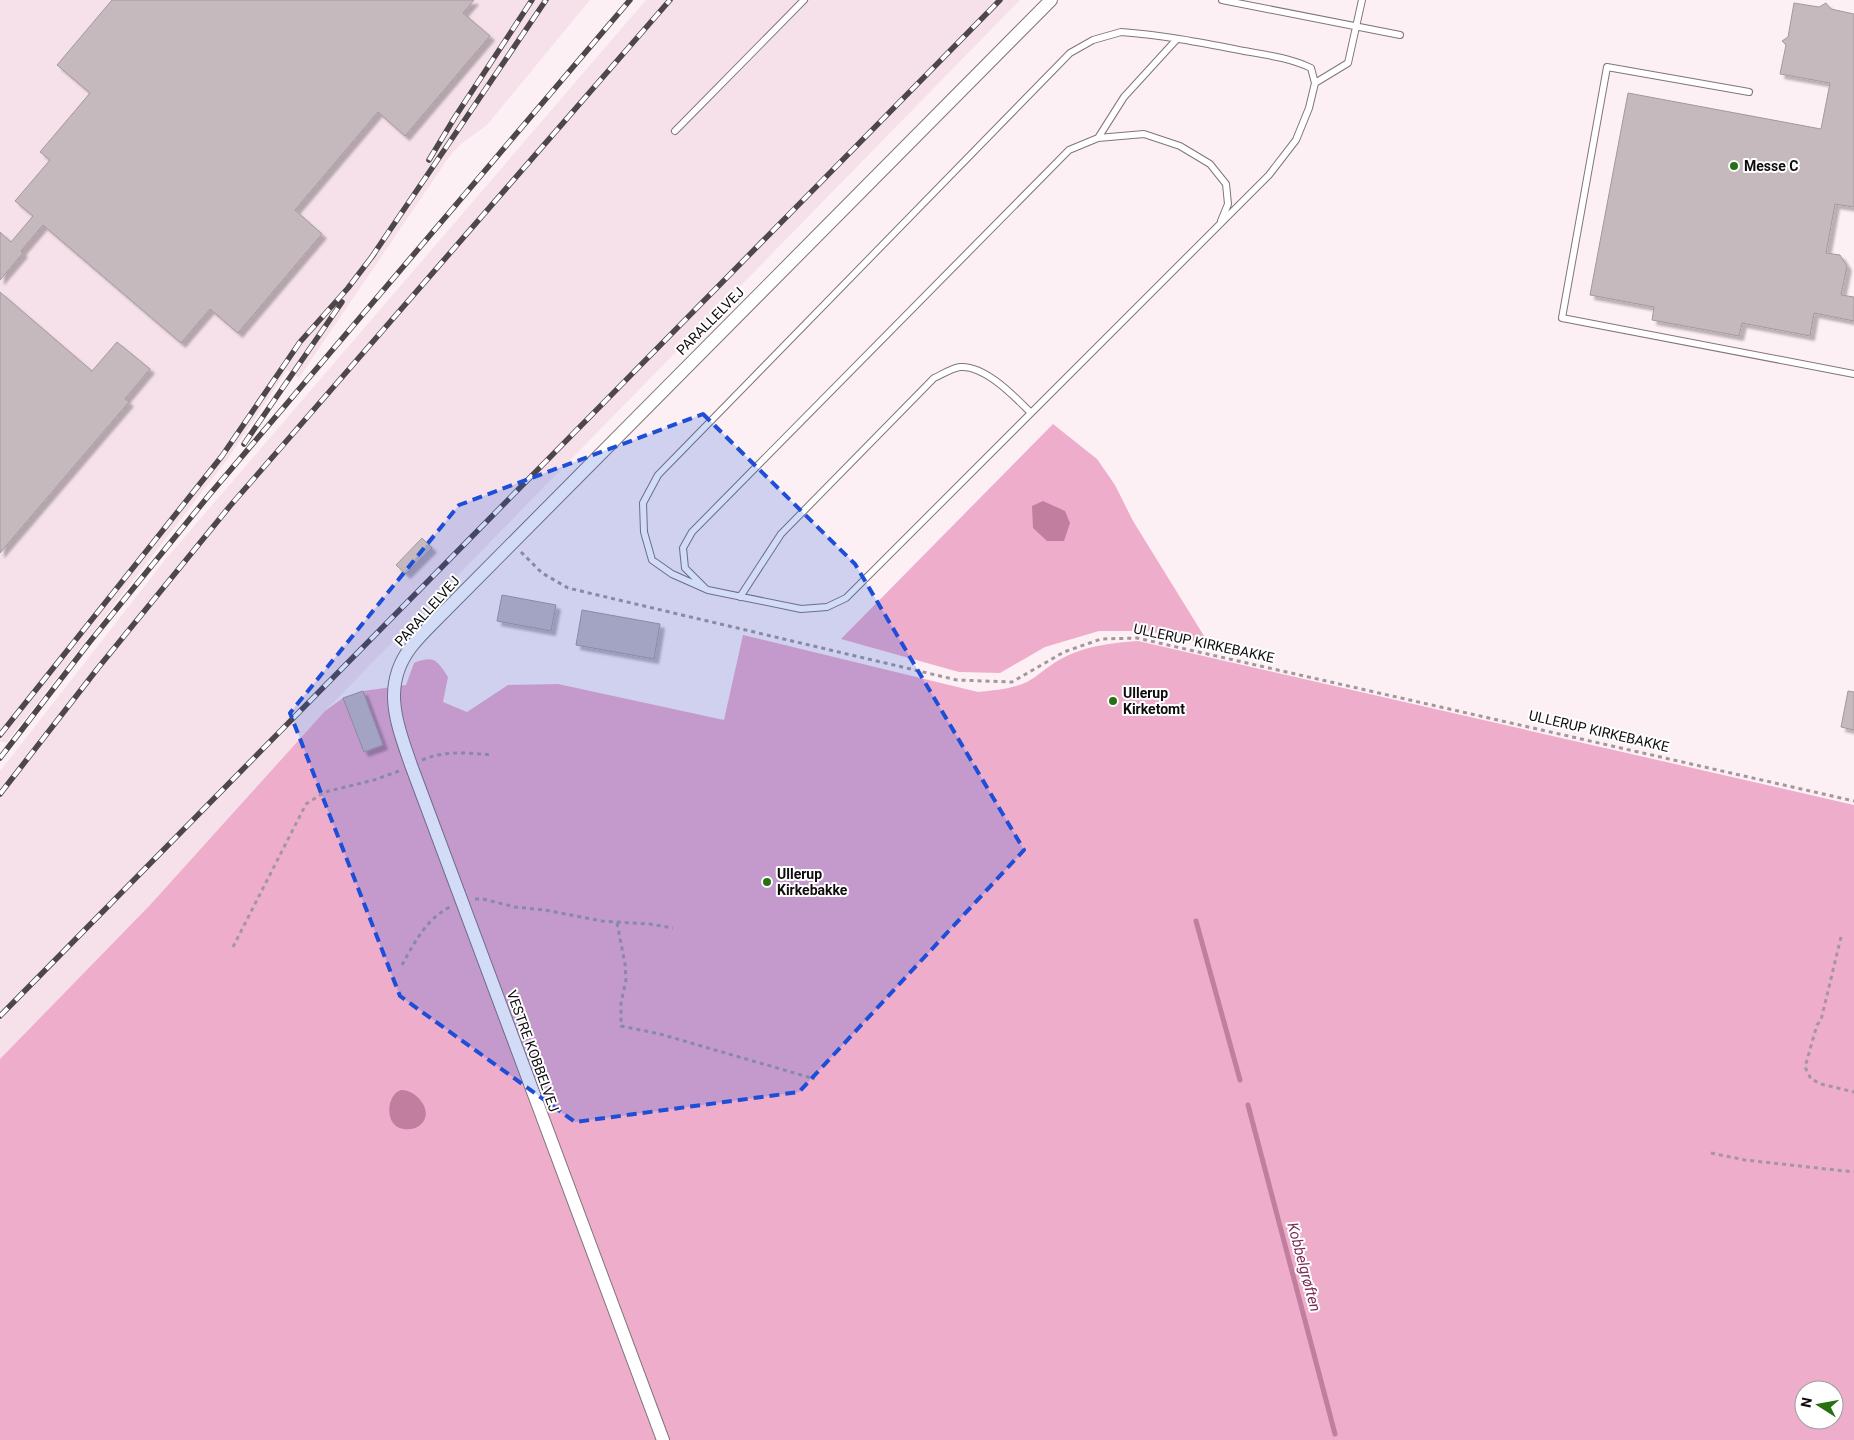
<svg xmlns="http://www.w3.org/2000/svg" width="1854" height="1440" font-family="Roboto,sans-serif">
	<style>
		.built { fill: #f6e1ea }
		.green { fill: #eeadcb; fill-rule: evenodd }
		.water { fill: #c27e9e }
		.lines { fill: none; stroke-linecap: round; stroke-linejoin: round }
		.stream { stroke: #c27e9e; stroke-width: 5 }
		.building { fill: #c5b9be; stroke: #a3989d; filter: url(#shadow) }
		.lane-casing { stroke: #81757a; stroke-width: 8 }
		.street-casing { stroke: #81757a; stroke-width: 14 }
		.path { stroke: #a2989c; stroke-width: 3; stroke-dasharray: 4 4; stroke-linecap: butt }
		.lane { stroke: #fff; stroke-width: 6 }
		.street { stroke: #fff; stroke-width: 12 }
		.rail-casing { stroke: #4e474a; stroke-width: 5.5 }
		.rail { stroke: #fff; stroke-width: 4; stroke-dasharray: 11; stroke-linecap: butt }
		.marked { fill: #1d4ed8; fill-opacity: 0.2; stroke: #1d4ed8; stroke-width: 4; stroke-dasharray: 10 6; stroke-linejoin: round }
		.poi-dot { fill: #287113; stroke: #fff; stroke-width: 2 }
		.labels { text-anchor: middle; stroke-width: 4; stroke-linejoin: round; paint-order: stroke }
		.poi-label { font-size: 14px; font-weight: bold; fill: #100c0e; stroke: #fff; text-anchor: start }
		.street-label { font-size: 14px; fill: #100c0e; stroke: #fff }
		.water-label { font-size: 15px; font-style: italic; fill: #7c2b57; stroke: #fff }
	</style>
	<defs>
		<filter id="shadow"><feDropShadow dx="4.5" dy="4.5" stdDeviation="1" flood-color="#0004"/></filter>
	</defs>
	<rect width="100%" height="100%" fill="#fdf0f5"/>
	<path class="built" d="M 0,0 L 590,0 L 487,125 L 461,144 L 449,157 L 299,378 L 287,370 L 227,460 L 7,742 L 0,742 Z
		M 646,0 L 1020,0 L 325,711 L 150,905 L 0,1059 L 0,771 L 164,561 Z"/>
	<path class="green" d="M 1053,424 L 1097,459 L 1115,485 L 1133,521 L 1209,644 L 1147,631 L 1099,631 L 1045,647 L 1000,673 L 959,672 L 841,639 Z
		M 743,635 L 978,692 C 994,690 1012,689 1027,682 C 1038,676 1048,666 1059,660 C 1083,646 1111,643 1138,641 L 1854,805 L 1854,1440 L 0,1440 L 0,1059 L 150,905 L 325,711 L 343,698 L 363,691 L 406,685 L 414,663 C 434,655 437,660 448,677 L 443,702 L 467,712 L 508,685 L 558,684 L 724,720 ZM 1804,1390 L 1834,1390 L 1834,1420 L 1804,1420 Z"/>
	<path class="water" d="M 1043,501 L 1065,511 L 1070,523 L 1064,541 L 1047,541 L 1033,528 L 1032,506 Z
		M 401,1090 C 414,1089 433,1108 423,1122 C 420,1126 415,1129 410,1129 C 383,1132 385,1095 401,1090 Z"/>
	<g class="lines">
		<path class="stream" d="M 1196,921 L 1240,1080
			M 1248,1105 L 1335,1434"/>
	</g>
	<path class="building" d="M 112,0 L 474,0 L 463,13 L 490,36 L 405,136 L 378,112 L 295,210 L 322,234 L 238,333 L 210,309 L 181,343 L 43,225 L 21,251 L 23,253 L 0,280 L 0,232 L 11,242 L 33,216 L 15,201 L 50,160 L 40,152 L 90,93 L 57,65 Z
		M 1794,3 L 1819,7 L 1826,3 L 1831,9 L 1854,14 L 1854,207 L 1835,204 L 1826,253 L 1840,255 L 1847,266 L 1841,295 L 1854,297 L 1854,321 L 1814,313 L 1810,336 L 1742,323 L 1739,336 L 1652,320 L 1654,307 L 1590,295 L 1628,93 L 1821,129 L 1830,83 L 1780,74 L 1786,45 L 1782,41 L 1788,37 Z
		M 0,292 L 92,371 L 117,342 L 150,369 L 125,399 L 129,402 L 0,553 Z
		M 422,538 L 432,548 L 406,574 L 396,565 Z
		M 502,595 L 556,605 L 551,631 L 497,621 Z
		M 582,610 L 660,624 L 654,659 L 576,645 Z
		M 363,691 L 383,745 L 364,752 L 343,698 Z
		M 1848,691 L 1854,692 L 1854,730 L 1841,727 Z"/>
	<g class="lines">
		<defs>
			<path id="lane" d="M 1222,0 L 1400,35
				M 1121,32 C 1163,35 1203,43 1244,51 C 1267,55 1290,58 1311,68 L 1315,83 L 1309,108 L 1296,140 L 1269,175 L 846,598 L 827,607 L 801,609 L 708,590 L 672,574 L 652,560 L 644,532 L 643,503 L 658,475 L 1070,53 L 1093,40 Z
				M 1315,83 L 1348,63 L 1362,0
				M 1749,92 L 1607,67 L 1562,318 L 1854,374
				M 675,131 L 804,0
				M 1098,138 L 1124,97 L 1177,39
				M 705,588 L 685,568 L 683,548 L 692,532 L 1069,150 L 1098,138 L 1144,134 L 1180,146 L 1210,164 L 1226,184 L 1228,204 L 1221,221
				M 740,597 L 781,534 L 934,378 C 941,375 952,368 960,367 C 985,365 1015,397 1031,413"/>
			<path id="street" d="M 663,1440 L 411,765 C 397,724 381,686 411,647 C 418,638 426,630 434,622 L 1051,0"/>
		</defs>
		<use href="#lane" class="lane-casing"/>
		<use href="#street" class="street-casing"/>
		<path class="path" d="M 521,552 L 542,573 L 568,588 L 957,680 L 1012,682 L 1064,652 L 1101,639 L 1137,638 L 1854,801
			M 422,760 C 446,750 468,753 493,755
			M 475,899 L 483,899 L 515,907 L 545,910 L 602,921 L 650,924 L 673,928
			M 617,923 L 625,964 L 626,980 L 621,1003 L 621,1026 L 660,1034 L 815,1079
			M 1841,937 L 1821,1020 L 1817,1025 L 1805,1067 L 1811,1079 L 1821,1084 L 1854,1092
			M 233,947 L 306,804 L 325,792 L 374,780 L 399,771
			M 402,965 C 414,943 427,918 450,907
			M 1711,1153 L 1745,1160 L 1854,1172"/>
		<use href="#lane" class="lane"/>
		<use href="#street" class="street"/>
		<defs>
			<path id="rail" d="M 429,160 L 455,117 L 532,0
				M 371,258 L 546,0
				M 244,444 L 342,302
				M 0,735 L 222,456 L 300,342 L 348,288 L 374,254
				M 0,758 L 88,644 L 210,494 L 630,0
				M 0,794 L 98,668 L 230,506 L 670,0
				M 0,1016 L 1000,0"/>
		</defs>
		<use href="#rail" class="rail-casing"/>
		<use href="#rail" class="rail"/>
	</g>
	<path class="marked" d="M 703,414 L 855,564 L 1024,850 L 799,1092 L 575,1122 L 400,996 L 290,713 L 459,505 Z"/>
	<g class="poi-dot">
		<circle cx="1734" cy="166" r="5"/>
		<circle cx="1113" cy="701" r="5"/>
		<circle cx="767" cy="882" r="5"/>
	</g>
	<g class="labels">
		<g class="poi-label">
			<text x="1744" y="171">Messe C</text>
			<text x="1123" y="698">Ullerup<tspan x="1123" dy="16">Kirketomt</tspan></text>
			<text x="777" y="879">Ullerup<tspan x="777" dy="16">Kirkebakke</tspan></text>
		</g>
		<g class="street-label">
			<text transform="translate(710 321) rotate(-45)" y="5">PARALLELVEJ</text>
			<text transform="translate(427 611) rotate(-48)" y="5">PARALLELVEJ</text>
			<text transform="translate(1204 643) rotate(12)" y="5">ULLERUP KIRKEBAKKE</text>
			<text transform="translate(1599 731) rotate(13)" y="5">ULLERUP KIRKEBAKKE</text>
			<text transform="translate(533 1051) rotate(70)" y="5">VESTRE KOBBELVEJ</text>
		</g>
		<g class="water-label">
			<text transform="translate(1304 1267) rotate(75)" y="5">Kobbelgrøften</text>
		</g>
	</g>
	<g transform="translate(1819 1405) rotate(281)"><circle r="24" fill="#ffffff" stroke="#9f9e9f"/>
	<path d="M0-4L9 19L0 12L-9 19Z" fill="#287113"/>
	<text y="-8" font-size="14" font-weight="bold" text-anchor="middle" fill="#100c0e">N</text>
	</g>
</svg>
